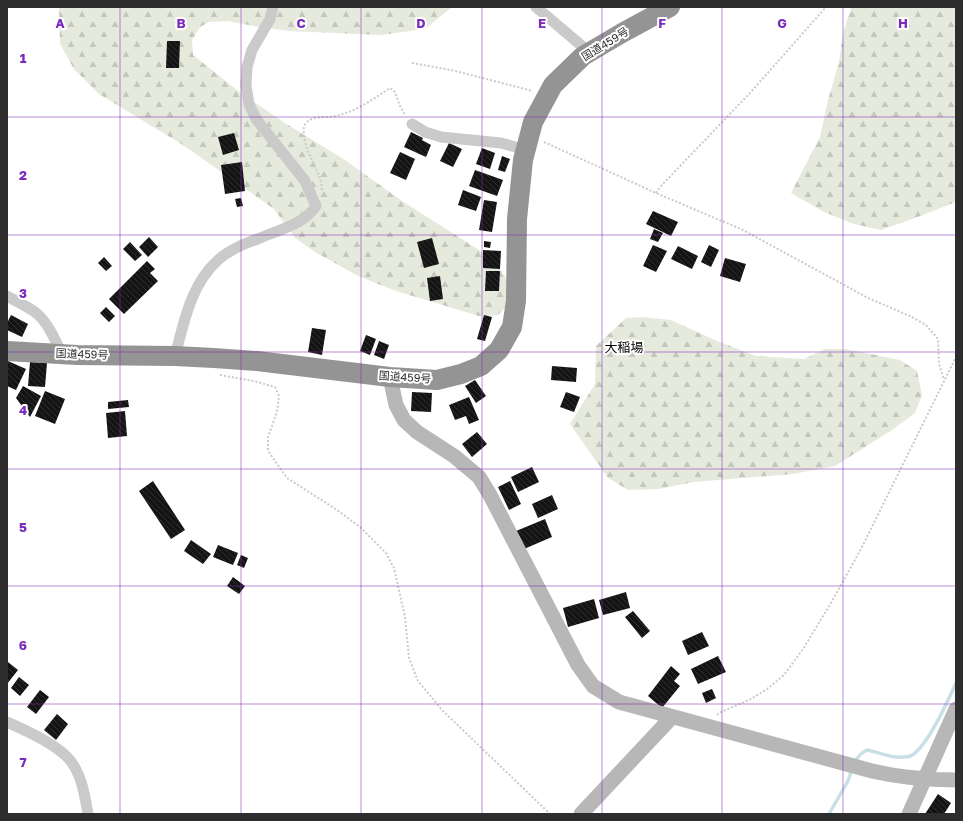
<svg xmlns="http://www.w3.org/2000/svg" width="963" height="821" font-family="'Golos Text','Noto Sans JP',sans-serif">
	<style>
		.forest { fill: url(#forest-firs) }
		.lines { fill: none; stroke-linecap: round; stroke-linejoin: round }
		.stream { stroke: #c9dfe8; stroke-width: 3.5 }
		.building { fill: url(#building-back-hatch) }
		.path { stroke: #cacaca; stroke-width: 2; stroke-dasharray: 2 2; stroke-linecap: butt }
		.street { stroke: #cacaca; stroke-width: 11 }
		.secondary { stroke: #b7b7b7; stroke-width: 15 }
		.highway { stroke: #949494; stroke-width: 20 }
		.grid { fill: none; stroke: #7b2cbf; stroke-width: 1; stroke-opacity: 0.55 }
		.labels { text-anchor: middle; stroke-width: 4; stroke-linejoin: round; paint-order: stroke }
		.street-label { font-size: 11px; fill: #2d2d2d; stroke: #fff }
		.quarter-label { font-size: 13px; fill: #000; stroke: #fff }
		.grid-label { font-size: 13px; text-anchor: middle; font-weight: bold; fill: #7b2cbf; stroke: #fff; stroke-width: 4; stroke-linejoin: round; paint-order: stroke }
	</style>
	<defs>
		<pattern id="forest-firs" width="22" height="20" patternUnits="userSpaceOnUse"><rect width="22" height="20" fill="#e5eadc"/><path d="M5 1l3.5 6h-7zM16 11l3.5 6h-7z" fill="#c5c9bd"/></pattern>
		<pattern id="building-back-hatch" width="6" height="6" patternUnits="userSpaceOnUse"><rect width="6" height="6" fill="#141414"/><path d="M-1 5l2 2M0 0l6 6M5-1l2 2" fill="none" stroke="#2e2e2e"/></pattern>
	</defs>
	<rect width="100%" height="100%" fill="#fff"/>
	<path class="forest" d="M 59,7 L 452,7 L 425,29 L 380,35 L 290,31 L 258,27 L 228,21 L 209,22 L 200,27 L 192,40 L 193,55 L 242,94 L 288,125 L 345,160 L 402,201 L 479,250 L 500,269 L 512,287 L 506,307 L 498,315 L 479,316 L 396,291 L 358,276 L 315,252 L 295,238 L 274,209 L 183,145 L 99,94 L 74,69 L 60,44 Z
		M 854,7 L 956,7 L 956,202 L 915,218 L 881,230 L 854,224 L 824,212 L 791,193 L 820,137 L 828,100 L 839,62 L 843,33 L 851,8 Z
		M 642,317 L 671,320 L 717,341 L 756,356 L 804,359 L 825,349 L 846,349 L 900,360 L 917,371 L 922,395 L 915,413 L 892,430 L 835,466 L 793,474 L 694,482 L 658,489 L 628,490 L 608,478 L 570,424 L 595,384 L 596,346 L 626,318 Z"/>
	<g class="lines">
		<path class="stream" d="M 855,763 C 857,757 861,753 867,750 C 879,752 892,759 904,757 C 908,757 913,755 915,753 C 931,739 947,702 956,683
			M 829,814 L 848,781 L 852,769"/>
	</g>
	<path class="building" d="M 167,41 L 180,41 L 179,68 L 166,68 Z
		M 411,132 L 423,138 L 422,140 L 431,145 L 426,157 L 404,147 Z
		M 234,133 L 239,150 L 223,155 L 218,137 Z
		M 449,143 L 462,149 L 453,167 L 440,161 Z
		M 482,148 L 495,153 L 490,169 L 476,164 Z
		M 400,152 L 415,159 L 406,180 L 390,173 Z
		M 502,156 L 510,159 L 505,172 L 498,170 Z
		M 242,162 L 245,191 L 225,194 L 221,165 Z
		M 475,170 L 503,180 L 497,196 L 469,186 Z
		M 463,190 L 481,197 L 476,211 L 458,205 Z
		M 241,198 L 243,206 L 237,207 L 235,199 Z
		M 484,200 L 497,202 L 492,232 L 479,230 Z
		M 653,211 L 678,222 L 671,236 L 646,224 Z
		M 654,229 L 663,233 L 658,242 L 650,239 Z
		M 149,237 L 158,247 L 148,257 L 139,247 Z
		M 432,238 L 439,264 L 424,268 L 417,242 Z
		M 484,241 L 491,242 L 490,248 L 484,247 Z
		M 130,242 L 142,255 L 135,261 L 123,249 Z
		M 653,245 L 667,251 L 656,272 L 643,266 Z
		M 709,245 L 719,250 L 711,267 L 701,262 Z
		M 678,246 L 698,256 L 692,269 L 671,259 Z
		M 483,250 L 501,251 L 500,269 L 483,268 Z
		M 104,257 L 112,266 L 106,271 L 98,263 Z
		M 725,258 L 746,264 L 740,282 L 720,276 Z
		M 147,261 L 155,269 L 150,273 L 158,281 L 124,314 L 109,299 Z
		M 486,271 L 500,271 L 499,291 L 485,291 Z
		M 440,276 L 443,299 L 430,301 L 427,278 Z
		M 106,307 L 115,316 L 109,322 L 100,313 Z
		M 11,315 L 28,324 L 22,337 L 7,330 L 7,323 Z
		M 484,315 L 492,317 L 485,341 L 477,339 Z
		M 312,328 L 326,330 L 322,355 L 308,352 Z
		M 366,335 L 376,339 L 370,355 L 360,351 Z
		M 379,341 L 389,345 L 384,359 L 374,355 Z
		M 8,361 L 26,369 L 16,390 L 7,386 L 7,363 Z
		M 30,362 L 47,363 L 45,387 L 28,386 Z
		M 552,366 L 577,368 L 576,382 L 551,380 Z
		M 475,380 L 486,396 L 476,403 L 465,386 Z
		M 23,386 L 41,396 L 30,417 L 16,398 Z
		M 45,391 L 65,399 L 55,424 L 35,416 Z
		M 412,392 L 432,393 L 431,412 L 411,411 Z
		M 566,392 L 580,397 L 574,412 L 560,407 Z
		M 469,397 L 479,420 L 469,424 L 466,416 L 455,420 L 449,405 Z
		M 128,400 L 129,407 L 108,409 L 108,402 Z
		M 125,411 L 127,436 L 108,438 L 106,413 Z
		M 477,432 L 487,444 L 472,457 L 462,444 Z
		M 532,467 L 539,482 L 518,492 L 511,477 Z
		M 153,481 L 185,530 L 171,539 L 139,491 Z
		M 510,481 L 521,504 L 509,510 L 498,487 Z
		M 552,495 L 558,509 L 538,518 L 532,504 Z
		M 545,519 L 552,537 L 524,549 L 516,531 Z
		M 191,540 L 211,554 L 203,564 L 184,551 Z
		M 218,545 L 238,553 L 233,565 L 213,557 Z
		M 241,555 L 248,558 L 244,568 L 237,565 Z
		M 233,577 L 245,586 L 239,594 L 227,586 Z
		M 626,592 L 630,608 L 603,615 L 599,600 Z
		M 594,599 L 599,618 L 568,627 L 563,608 Z
		M 633,611 L 650,631 L 642,638 L 625,617 Z
		M 702,632 L 709,646 L 688,655 L 682,641 Z
		M 718,656 L 726,672 L 698,684 L 691,669 Z
		M 8,662 L 18,670 L 7,684 L 7,663 Z
		M 671,666 L 680,674 L 674,681 L 680,686 L 662,708 L 648,696 Z
		M 19,677 L 29,685 L 20,696 L 11,688 Z
		M 712,689 L 716,698 L 706,703 L 702,693 Z
		M 40,690 L 49,697 L 36,714 L 27,707 Z
		M 57,714 L 68,724 L 56,740 L 44,730 Z
		M 938,794 L 951,803 L 944,814 L 925,814 Z"/>
	<g class="lines">
		<path class="path" d="M 412,63 L 451,70 L 533,91
			M 544,142 L 656,193 L 743,230 L 868,298 L 910,316 L 926,325 L 938,339 L 939,364 L 944,380
			M 322,190 C 321,171 308,158 305,141 C 304,135 302,127 306,123 C 313,115 326,118 335,116 C 356,112 373,99 390,88 L 395,92 L 400,106 L 405,115
			M 656,193 L 660,187 L 750,93 L 826,7
			M 220,375 L 254,381 L 275,387 L 279,396 L 277,412 L 268,437 L 268,451 L 287,478 L 337,510 L 360,527 L 386,553 L 394,568 L 405,617 L 409,658 L 418,681 L 442,710 L 550,814
			M 717,715 L 721,712 L 751,699 L 767,689 L 784,675 L 803,649 L 831,603 L 861,549 L 956,357"/>
		<path class="street" d="M 536,7 L 589,52
			M 412,124 L 425,132 L 441,137 L 501,143 L 526,150
			M 7,296 C 16,301 26,306 35,312 C 48,322 55,340 62,354
			M 175,356 C 184,322 191,284 218,260 C 232,247 253,241 270,234 C 288,227 305,222 316,206 L 305,181 L 256,119 L 249,104 L 246,86 L 247,67 L 252,50 L 270,19 L 273,7
			M 7,722 C 27,731 64,747 74,766 C 83,781 85,798 88,814"/>
		<path class="secondary" d="M 390,377 L 396,405 L 404,420 L 417,432 L 454,456 L 479,477 L 490,495 L 578,665 L 593,686 L 619,702 L 872,771 C 902,778 925,780 956,780
			M 581,814 L 672,717
			M 909,814 L 956,709"/>
		<path class="highway" d="M 7,351 L 77,355 L 175,356 L 214,358 L 257,361 L 390,377 L 437,380 L 461,374 L 481,366 L 499,350 L 512,327 L 516,301 L 517,219 L 523,160 L 533,122 L 553,85 L 583,56 L 622,33 L 670,7"/>
	</g>
	<path class="grid" d="M 120,7 L 120,814M 241,7 L 241,814M 361,7 L 361,814M 482,7 L 482,814M 602,7 L 602,814M 722,7 L 722,814M 843,7 L 843,814M 7,117 L 956,117M 7,235 L 956,235M 7,352 L 956,352M 7,469 L 956,469M 7,586 L 956,586M 7,704 L 956,704"/>
	<g class="labels">
		<g class="street-label">
			<text transform="translate(605 44) rotate(-32)" y="4">国道459号</text>
			<text transform="translate(82 354) rotate(2)" y="4">国道459号</text>
			<text transform="translate(405 377) rotate(4)" y="4">国道459号</text>
		</g>
		<g class="quarter-label">
			<text x="624" y="352">大稲場</text>
		</g>
	</g>
	<g class="grid-label">
		<text x="60" y="28">A</text>
		<text x="181" y="28">B</text>
		<text x="301" y="28">C</text>
		<text x="421" y="28">D</text>
		<text x="542" y="28">E</text>
		<text x="662" y="28">F</text>
		<text x="782" y="28">G</text>
		<text x="903" y="28">H</text>
		<text x="23" y="63">1</text>
		<text x="23" y="180">2</text>
		<text x="23" y="298">3</text>
		<text x="23" y="415">4</text>
		<text x="23" y="532">5</text>
		<text x="23" y="650">6</text>
		<text x="23" y="767">7</text>
	</g>
	<rect width="963" height="821" fill="none" stroke="#2d2d2d" stroke-width="16"/>
</svg>
